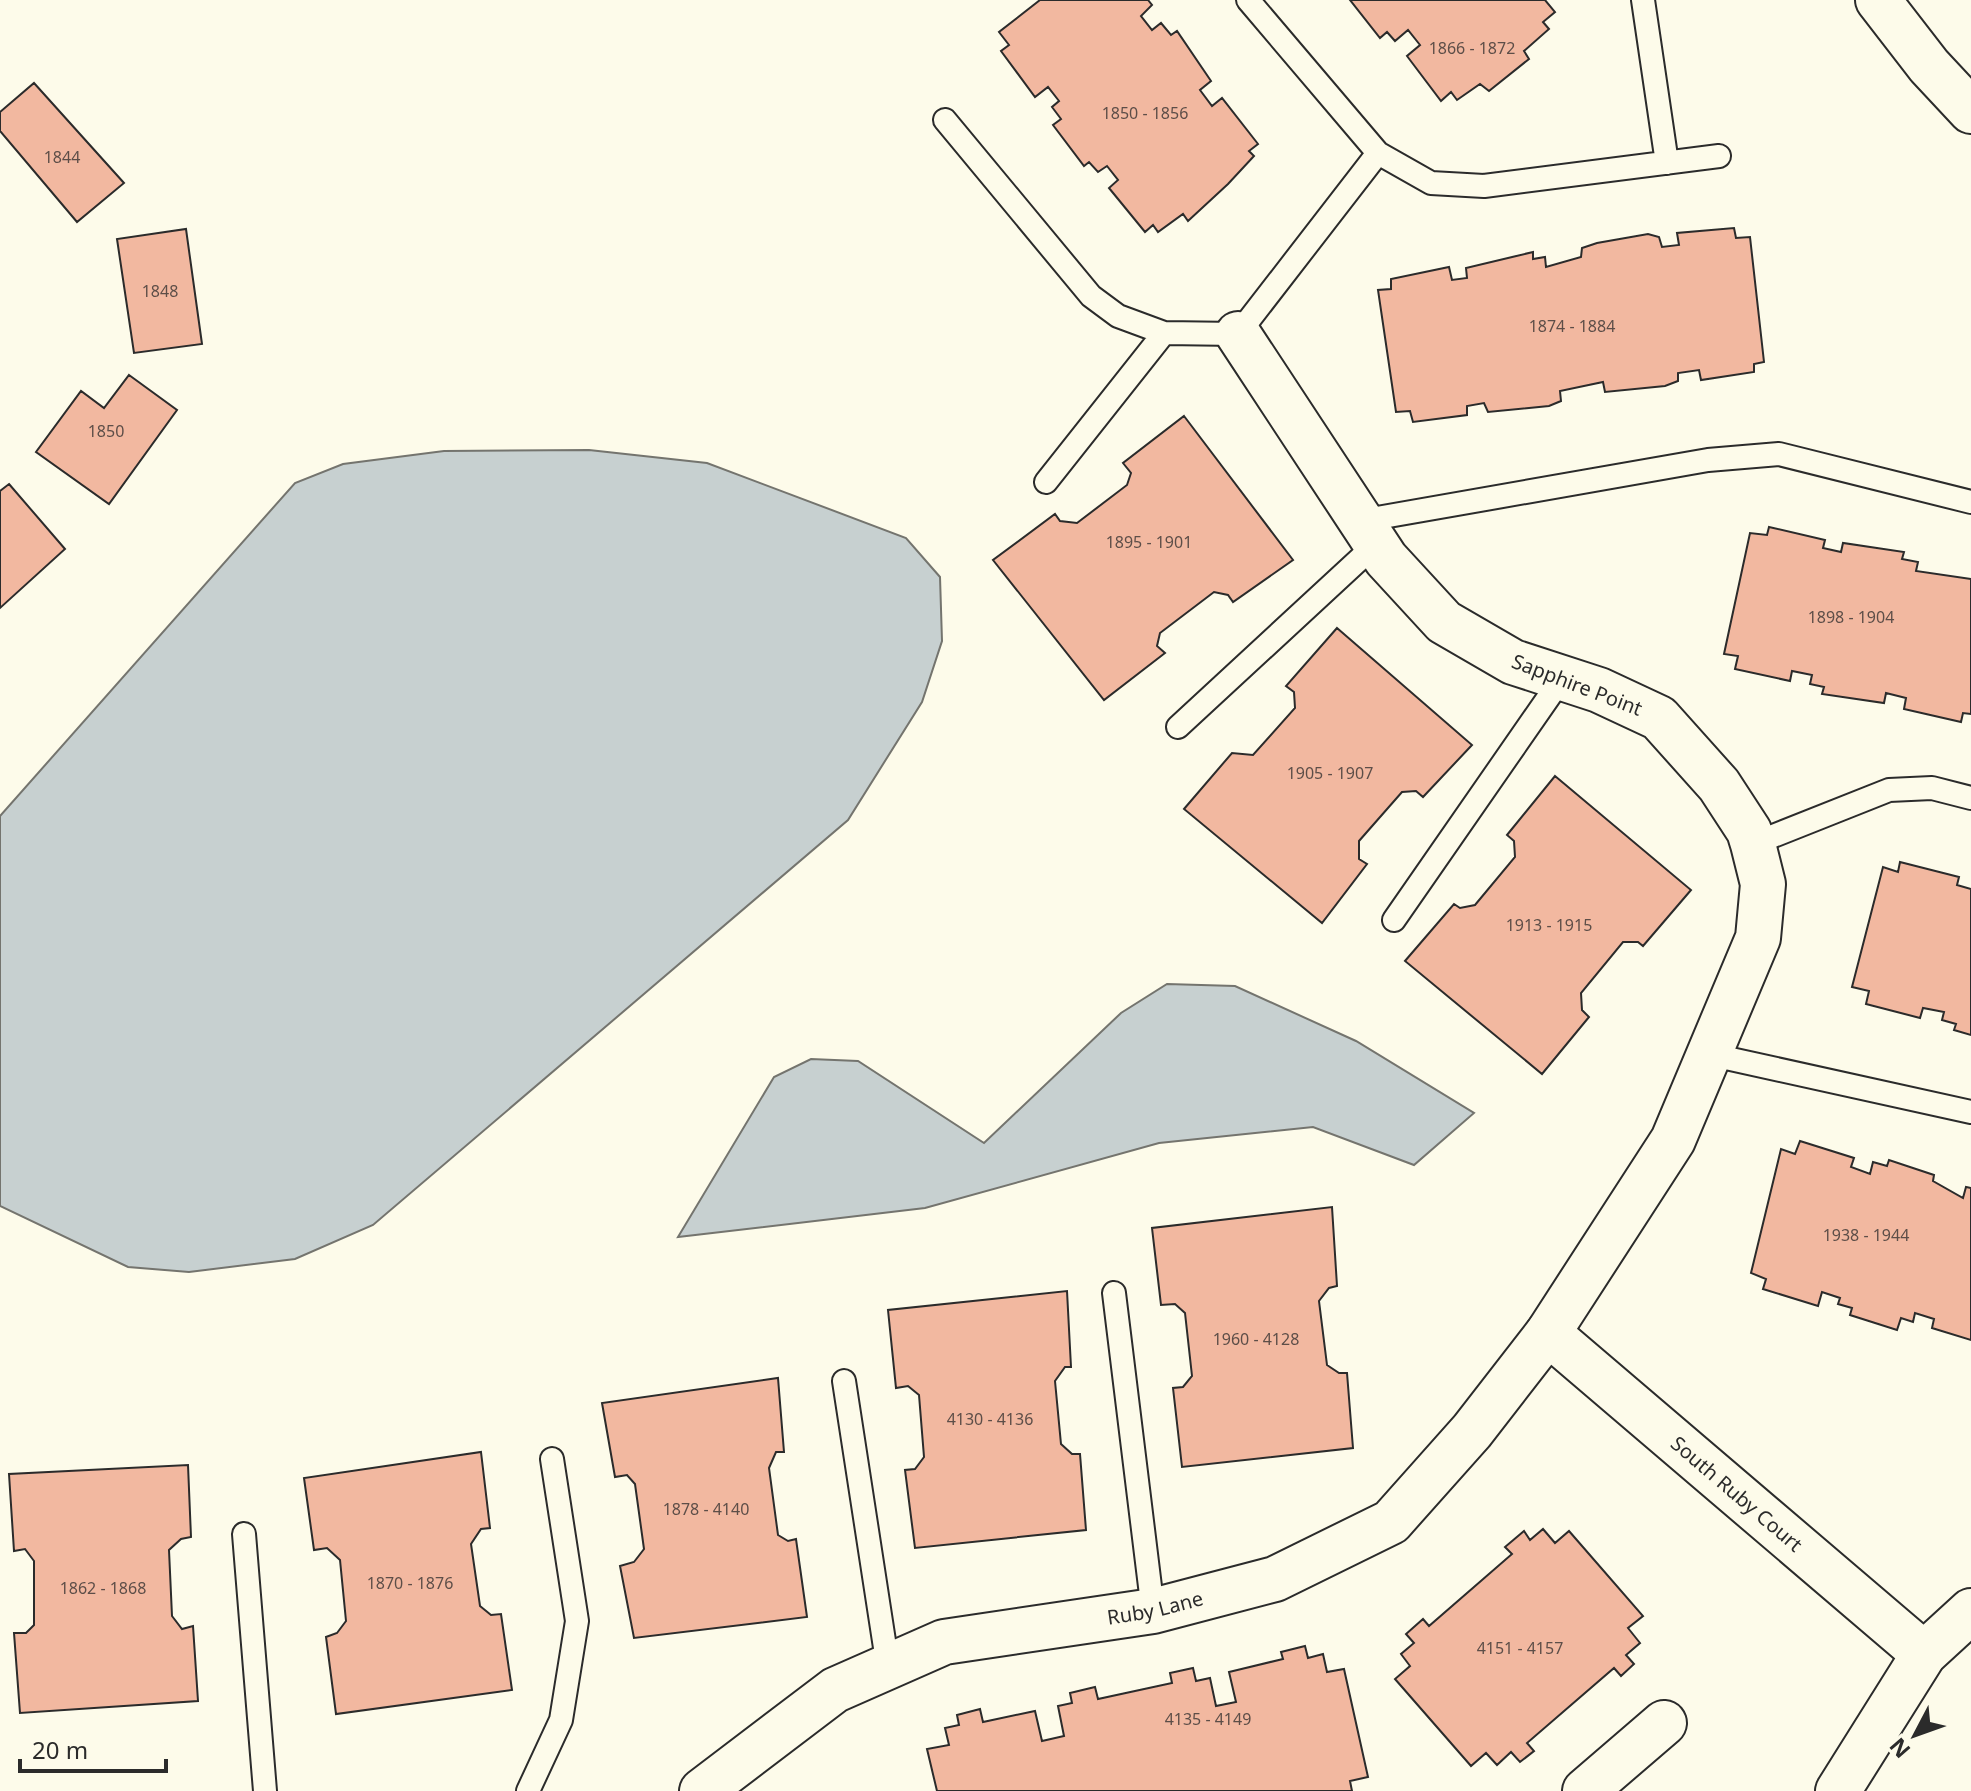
<svg xmlns="http://www.w3.org/2000/svg" width="1971" height="1791" font-family="'Noto Sans',sans-serif">
	<style>
		.water { fill: #c7d0d0; stroke: #74746e; stroke-width: 2 }
		.building { fill: #f2b8a0; stroke: #2b2b2b; stroke-width: 2 }
		.lines { fill: none; stroke-linecap: round; stroke-linejoin: round }
		.lane-casing { stroke: #2b2b2b; stroke-width: 26 }
		.street-casing { stroke: #2b2b2b; stroke-width: 48 }
		.secondary-casing { stroke: #2b2b2b; stroke-width: 48 }
		.lane { stroke: #fdfbea; stroke-width: 22 }
		.street { stroke: #fdfbea; stroke-width: 44 }
		.secondary { stroke: #fdfbea; stroke-width: 44 }
		.labels { text-anchor: middle; stroke-width: 6; stroke-linejoin: round; paint-order: stroke }
		.number-label { font-size: 16px; fill: #5d4e48 }
		.street-label { font-size: 20px; fill: #2b2b2b; stroke: #fdfbea }
	</style>
	<rect width="100%" height="100%" fill="#fdfbea"/>
	<path class="water" d="M 589,450 L 707,463 L 906,538 L 940,577 L 942,641 L 922,702 L 848,820 L 373,1225 L 295,1259 L 189,1272 L 128,1267 L 0,1206 L 0,816 L 295,483 L 343,464 L 444,451 Z
		M 1167,984 L 1235,986 L 1356,1041 L 1474,1113 L 1414,1165 L 1313,1127 L 1159,1143 L 925,1208 L 678,1237 L 774,1077 L 811,1059 L 858,1061 L 984,1143 L 1121,1013 Z"/>
	<path class="building" d="M 1040,0 L 1148,0 L 1152,5 L 1141,16 L 1152,30 L 1161,23 L 1171,35 L 1177,31 L 1211,81 L 1200,90 L 1212,106 L 1222,98 L 1258,144 L 1249,151 L 1254,156 L 1228,184 L 1188,221 L 1183,214 L 1158,232 L 1153,225 L 1145,232 L 1109,188 L 1118,180 L 1107,166 L 1098,172 L 1089,162 L 1084,166 L 1053,125 L 1061,119 L 1052,107 L 1059,101 L 1048,87 L 1035,97 L 1001,51 L 1009,45 L 999,32 Z
		M 1350,0 L 1545,0 L 1555,12 L 1543,22 L 1549,29 L 1524,51 L 1529,59 L 1489,91 L 1480,84 L 1457,100 L 1451,92 L 1441,101 L 1407,56 L 1420,45 L 1408,30 L 1395,41 L 1387,32 L 1380,38 Z
		M 34,83 L 124,183 L 77,222 L 0,131 L 0,112 Z
		M 1734,228 L 1736,238 L 1750,237 L 1764,362 L 1754,364 L 1754,372 L 1701,380 L 1699,370 L 1678,373 L 1678,381 L 1665,386 L 1605,392 L 1603,382 L 1560,391 L 1561,401 L 1549,406 L 1488,412 L 1484,403 L 1467,406 L 1467,415 L 1413,422 L 1410,411 L 1396,412 L 1378,290 L 1391,289 L 1391,279 L 1449,267 L 1452,280 L 1467,278 L 1466,268 L 1533,252 L 1533,259 L 1545,257 L 1546,267 L 1581,257 L 1582,248 L 1597,243 L 1648,234 L 1659,237 L 1662,247 L 1679,245 L 1677,233 Z
		M 186,229 L 202,344 L 134,353 L 117,239 Z
		M 129,375 L 177,410 L 109,504 L 36,452 L 81,391 L 104,408 Z
		M 1184,416 L 1293,560 L 1233,602 L 1228,595 L 1214,592 L 1160,633 L 1157,646 L 1165,653 L 1104,700 L 993,560 L 1055,514 L 1060,521 L 1077,523 L 1127,485 L 1131,473 L 1123,463 Z
		M 9,484 L 65,549 L 0,608 L 0,491 Z
		M 1769,527 L 1825,540 L 1823,548 L 1841,552 L 1843,543 L 1904,552 L 1902,559 L 1918,562 L 1916,571 L 1971,579 L 1971,714 L 1963,713 L 1961,722 L 1904,709 L 1906,698 L 1886,693 L 1884,703 L 1822,694 L 1824,687 L 1810,684 L 1812,675 L 1792,671 L 1790,681 L 1735,669 L 1738,656 L 1724,654 L 1750,533 L 1767,535 Z
		M 1337,628 L 1472,745 L 1423,797 L 1416,791 L 1402,792 L 1359,841 L 1359,859 L 1367,864 L 1322,923 L 1184,809 L 1232,753 L 1253,755 L 1295,708 L 1294,692 L 1286,686 Z
		M 1555,776 L 1691,890 L 1643,946 L 1638,942 L 1623,942 L 1581,993 L 1582,1010 L 1589,1017 L 1542,1074 L 1405,961 L 1454,904 L 1460,908 L 1475,905 L 1515,857 L 1514,841 L 1507,835 Z
		M 1900,862 L 1959,877 L 1957,885 L 1971,889 L 1971,1035 L 1954,1030 L 1956,1024 L 1942,1020 L 1944,1012 L 1923,1008 L 1920,1018 L 1866,1004 L 1869,991 L 1852,987 L 1883,867 L 1898,872 Z
		M 1800,1141 L 1854,1158 L 1851,1167 L 1870,1174 L 1873,1162 L 1887,1166 L 1889,1160 L 1934,1175 L 1933,1181 L 1963,1198 L 1966,1187 L 1971,1188 L 1971,1340 L 1932,1328 L 1934,1319 L 1915,1313 L 1913,1322 L 1901,1318 L 1897,1330 L 1850,1315 L 1852,1308 L 1838,1304 L 1840,1298 L 1822,1292 L 1818,1306 L 1763,1289 L 1766,1279 L 1751,1273 L 1781,1149 L 1795,1154 Z
		M 1332,1207 L 1337,1286 L 1329,1288 L 1319,1301 L 1327,1365 L 1339,1373 L 1347,1373 L 1353,1448 L 1182,1467 L 1173,1388 L 1183,1387 L 1192,1376 L 1185,1313 L 1175,1304 L 1161,1305 L 1152,1228 Z
		M 1067,1291 L 1071,1367 L 1065,1367 L 1055,1381 L 1061,1444 L 1072,1454 L 1080,1454 L 1086,1530 L 915,1548 L 905,1470 L 915,1469 L 924,1457 L 919,1395 L 908,1386 L 896,1388 L 888,1310 Z
		M 778,1378 L 784,1452 L 776,1452 L 769,1468 L 778,1535 L 788,1541 L 796,1539 L 807,1617 L 634,1638 L 620,1566 L 634,1562 L 644,1549 L 635,1484 L 627,1475 L 615,1477 L 602,1403 Z
		M 481,1452 L 490,1528 L 481,1529 L 471,1544 L 480,1606 L 491,1615 L 501,1614 L 512,1690 L 336,1714 L 326,1637 L 337,1633 L 346,1621 L 340,1560 L 327,1548 L 314,1550 L 304,1478 Z
		M 188,1465 L 191,1537 L 181,1539 L 169,1550 L 172,1616 L 182,1629 L 193,1626 L 198,1701 L 20,1713 L 14,1633 L 26,1633 L 34,1625 L 34,1561 L 25,1549 L 14,1551 L 9,1474 Z
		M 1543,1529 L 1555,1543 L 1569,1531 L 1643,1616 L 1628,1628 L 1640,1643 L 1626,1655 L 1634,1664 L 1621,1676 L 1614,1668 L 1527,1743 L 1534,1751 L 1520,1762 L 1511,1752 L 1497,1765 L 1486,1753 L 1471,1766 L 1395,1679 L 1410,1666 L 1401,1654 L 1414,1643 L 1406,1634 L 1423,1619 L 1429,1626 L 1512,1554 L 1505,1547 L 1524,1531 L 1530,1540 Z
		M 1305,1646 L 1308,1658 L 1323,1654 L 1327,1672 L 1344,1669 L 1368,1777 L 1350,1781 L 1352,1791 L 937,1791 L 927,1749 L 949,1745 L 945,1728 L 959,1725 L 957,1715 L 980,1709 L 983,1722 L 1035,1711 L 1042,1741 L 1064,1736 L 1058,1706 L 1072,1703 L 1070,1693 L 1095,1687 L 1098,1699 L 1172,1683 L 1170,1673 L 1193,1668 L 1196,1681 L 1210,1678 L 1216,1706 L 1236,1702 L 1229,1672 L 1283,1659 L 1281,1652 Z"/>
	<g class="lines">
		<defs>
			<path id="lane" d="M 1248,0 L 1378,153 L 1431,183 L 1484,186 L 1719,156
				M 1643,0 L 1667,163
				M 945,120 L 1091,296 L 1118,316 L 1164,333 L 1238,334 L 1378,153
				M 1046,482 L 1164,333
				M 1360,521 L 1708,460 L 1779,454 L 1971,502
				M 1178,727 L 1376,544
				M 1753,844 L 1889,790 L 1932,788 L 1971,798
				M 1394,920 L 1562,678
				M 1708,1054 L 1971,1112
				M 1114,1293 L 1153,1611
				M 844,1381 L 888,1667
				M 244,1534 L 265,1791
				M 528,1791 L 561,1720 L 577,1621 L 552,1459"/>
			<g id="street">
				<path id="s1" d="M 1548,1333 L 1924,1654"/>
				<path id="s2" d="M 702,1791 L 835,1690 L 944,1642 L 1153,1611 L 1275,1579 L 1391,1522 L 1472,1431 L 1548,1333 L 1673,1140 L 1758,938 L 1763,884 L 1753,844 L 1749,831 L 1719,785 L 1659,718 L 1599,690 L 1513,662 L 1444,622 L 1386,559 L 1238,334"/>
				<path d="M 1585,1791 L 1664,1723"/>
				<path d="M 1838,1791 L 1924,1654 L 1971,1611"/>
			</g>
			<path id="secondary" d="M 1878,0 L 1929,66 L 1971,111"/>
		</defs>
		<use href="#lane" class="lane-casing"/>
		<use href="#street" class="street-casing"/>
		<use href="#secondary" class="secondary-casing"/>
		<use href="#lane" class="lane"/>
		<use href="#street" class="street"/>
		<use href="#secondary" class="secondary"/>
	</g>
	<g class="labels">
		<g class="number-label">
			<text x="1472" y="54">1866 - 1872</text>
			<text x="1145" y="119">1850 - 1856</text>
			<text x="62" y="163">1844</text>
			<text x="160" y="297">1848</text>
			<text x="1572" y="332">1874 - 1884</text>
			<text x="106" y="437">1850</text>
			<text x="1149" y="548">1895 - 1901</text>
			<text x="1851" y="623">1898 - 1904</text>
			<text x="1330" y="779">1905 - 1907</text>
			<text x="1549" y="931">1913 - 1915</text>
			<text x="1866" y="1241">1938 - 1944</text>
			<text x="1256" y="1345">1960 - 4128</text>
			<text x="990" y="1425">4130 - 4136</text>
			<text x="706" y="1515">1878 - 4140</text>
			<text x="410" y="1589">1870 - 1876</text>
			<text x="103" y="1594">1862 - 1868</text>
			<text x="1520" y="1654">4151 - 4157</text>
			<text x="1208" y="1725">4135 - 4149</text>
		</g>
		<g class="street-label">
			<text transform="translate(1577 685) rotate(21)" y="7">Sapphire Point</text>
			<text dy="7" stroke="none"><textPath href="#s1" startOffset="248">South Ruby Court</textPath></text>
			<text dy="7" stroke="none"><textPath href="#s2" startOffset="500">Ruby Lane</textPath></text>
		</g>
	</g>
	<g transform="translate(1915 1735) rotate(229)" stroke="#fdfbea" stroke-width="6" paint-order="stroke">
	<path d="M0-6L14 30L0 20L-14 30Z" fill="#2b2b2b"/>
	<text y="-12" font-size="22" font-weight="bold" text-anchor="middle" fill="#2b2b2b">N</text>
	</g>
	<path d="M20 1759v12h146v-12" fill="none" stroke="#2b2b2b" stroke-width="4"/>
	<text x="32" y="1759" font-size="24" fill="#2b2b2b" stroke="#fdfbea" stroke-width="6" paint-order="stroke">20 m</text>
</svg>
